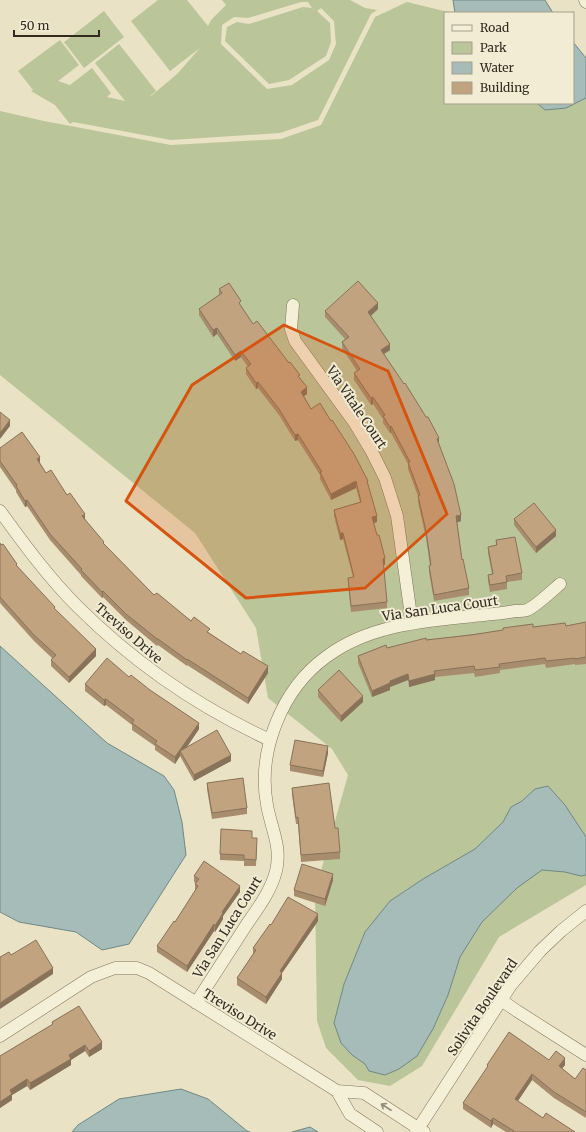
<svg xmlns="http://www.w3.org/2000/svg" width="586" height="1132" font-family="Merriweather,serif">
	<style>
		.green { fill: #bbc59a; fill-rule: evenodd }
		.water { fill: #a6bcb8; stroke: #6e8986 }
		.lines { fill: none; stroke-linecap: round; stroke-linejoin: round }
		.minor-casing { stroke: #81755d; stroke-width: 13 }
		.minor { stroke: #f4efd7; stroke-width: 12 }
		.wall { fill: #a78c6d }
		.shaded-wall { fill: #887259 }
		.building { fill: #c2a37f; stroke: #887259 }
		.oneway { stroke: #948d7b }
		.marked { fill: #d6540e; fill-opacity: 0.2; stroke: #d6540e; stroke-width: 3; stroke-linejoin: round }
		.labels { text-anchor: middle; stroke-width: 4; stroke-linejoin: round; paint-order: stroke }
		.street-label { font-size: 13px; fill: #332b1f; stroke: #f1ecd3 }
	</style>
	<rect width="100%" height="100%" fill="#e9e2c5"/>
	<path class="green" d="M 158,0 L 187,0 L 208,26 L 211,20 L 226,5 L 222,0 L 350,0 L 365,8 L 377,10 L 371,14 L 318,120 L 280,133 L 171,140 L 73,122 L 70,124 L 55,105 L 31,91 L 33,90 L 18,71 L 60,40 L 79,65 L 58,81 L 70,85 L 92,68 L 111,93 L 107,97 L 125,101 L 95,63 L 119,44 L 156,91 L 150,96 L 151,96 L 177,74 L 200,48 L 170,71 L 131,21 ZM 301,2 L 308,2 L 312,8 L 303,7 L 249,24 L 237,22 L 227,27 L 225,41 L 269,84 L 289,80 L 326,56 L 331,42 L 330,23 L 317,11 L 321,8 L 334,21 L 336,44 L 329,60 L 292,85 L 267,89 L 221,44 L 222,25 L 234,17 L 248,18 Z
		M 407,2 L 452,13 L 445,13 L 445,103 L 573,103 L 586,94 L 586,885 L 499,937 L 422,1066 L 390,1086 L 358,1080 L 326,1048 L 317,1021 L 315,892 L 348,775 L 332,749 L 268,698 L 256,628 L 195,533 L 0,375 L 0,111 L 44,121 L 171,145 L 281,139 L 321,125 L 375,17 Z
		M 104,11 L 124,37 L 84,68 L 64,42 Z"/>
	<path class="water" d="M 453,0 L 545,0 L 553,13 L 455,13 Z
		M 573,42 L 586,58 L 586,98 L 566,108 L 545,110 L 537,103 L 573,103 Z
		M 0,646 L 107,743 L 164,776 L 174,790 L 182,822 L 186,855 L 129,944 L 102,950 L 76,932 L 19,922 L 0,912 Z
		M 548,786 L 565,805 L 586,837 L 586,875 L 581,876 L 565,872 L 542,870 L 517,888 L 482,922 L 460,957 L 448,995 L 433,1029 L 417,1056 L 399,1069 L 385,1075 L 369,1071 L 365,1064 L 352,1055 L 341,1043 L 334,1023 L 344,984 L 365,932 L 390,901 L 423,879 L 475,849 L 503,822 L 511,807 L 522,801 L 535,789 Z
		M 181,1089 L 208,1099 L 247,1131 L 250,1132 L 72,1132 L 78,1125 L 119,1099 Z
		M 310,1127 L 318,1132 L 292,1132 Z"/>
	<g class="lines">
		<defs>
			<path id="minor" d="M 585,0 L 586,2
				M 293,305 L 291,329 L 295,341 L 354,422 L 372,452 L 385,478 L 397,516 L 412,623
				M 0,511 C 24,544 48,577 77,606 C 134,663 196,706 270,740
				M 501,1000 L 517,1011 L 586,1055
				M 196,1003 C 213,977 230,950 247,924 C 258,908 271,891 276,871 C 282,847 271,828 267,805 C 257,751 282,689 326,657 C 371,623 429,621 483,615 C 493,614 504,613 515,611 C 518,611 524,611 527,610 C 535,607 553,590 560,584
				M 0,1036 L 91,977 L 115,968 L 137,968 L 149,973 L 337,1091 L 364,1093 L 424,1132
				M 337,1091 L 350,1114 L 377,1132
				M 416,1132 L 511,985 L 540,951 L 561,931 L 586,911"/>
		</defs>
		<use href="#minor" class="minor-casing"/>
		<use href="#minor" class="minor"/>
	</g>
	<path class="wall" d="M 219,289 L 241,306 L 253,324 L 300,378 L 307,394 L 304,396 L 311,409 L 368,486 L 377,522 L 373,523 L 385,565 L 383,565 L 387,602 L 387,608 L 351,612 L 348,584 L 348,578 L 353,577 L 343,539 L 340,540 L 334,516 L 334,510 L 360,502 L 356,488 L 331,500 L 320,479 L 320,475 L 298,440 L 295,441 L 279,415 L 258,388 L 256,389 L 246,374 L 246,368 L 248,367 L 241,357 L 235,361 L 217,334 L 213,337 L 199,315 L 199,309 L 219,295 Z
		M 378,309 L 371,316 L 390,350 L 384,354 L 439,444 L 461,521 L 457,522 L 462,560 L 469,588 L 469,595 L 434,601 L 429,572 L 429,566 L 430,566 L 426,538 L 418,502 L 418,496 L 408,469 L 408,464 L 391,433 L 390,433 L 383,423 L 383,419 L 373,404 L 371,405 L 354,380 L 354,373 L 357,371 L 342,348 L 342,342 L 345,339 L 325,317 L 325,311 Z
		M 0,448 L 40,463 L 46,473 L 67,495 L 85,519 L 104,544 L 154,595 L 268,673 L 248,704 L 187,665 L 187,666 L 158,645 L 157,646 L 126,620 L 103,597 L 102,598 L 81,576 L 81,575 L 50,540 L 27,506 L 25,507 L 16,492 L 16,490 L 0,467 Z
		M 514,519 L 556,536 L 536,553 L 514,525 Z
		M 496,540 L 522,573 L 522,580 L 507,582 L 507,589 L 490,592 L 488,581 L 488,575 L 492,574 L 488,553 L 488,547 L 496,545 Z
		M 0,543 L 17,566 L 96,656 L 69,683 L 51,666 L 51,660 L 52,658 L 34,641 L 0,603 Z
		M 586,622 L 586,664 L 575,665 L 575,664 L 546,668 L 545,664 L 500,670 L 500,673 L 475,677 L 474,673 L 435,677 L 435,680 L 409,687 L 408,680 L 390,687 L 390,690 L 372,697 L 358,663 L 358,656 L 387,648 L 426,640 L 533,627 L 566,626 Z
		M 129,677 L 199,729 L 187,747 L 231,761 L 194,781 L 180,756 L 175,764 L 155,750 L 155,746 L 132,730 L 132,725 L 106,705 L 104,706 L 85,691 L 85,684 Z
		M 318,690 L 363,702 L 341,722 L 318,697 Z
		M 328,753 L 323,777 L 290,771 L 290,765 Z
		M 207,783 L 247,808 L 247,814 L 212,819 L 207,789 Z
		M 292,788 L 335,828 L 340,852 L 340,859 L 301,862 L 298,824 L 296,824 L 292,795 Z
		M 252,838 L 257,845 L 256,866 L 244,866 L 244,861 L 220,860 L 220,854 Z
		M 194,876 L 240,892 L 223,916 L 223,919 L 215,932 L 214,931 L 187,972 L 157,952 L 157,946 L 175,922 L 195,891 L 195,884 L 196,883 L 194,882 Z
		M 333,880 L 325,906 L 294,896 L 294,890 Z
		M 318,921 L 282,973 L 282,979 L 266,1004 L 237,985 L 237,978 L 253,954 L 253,948 L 271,925 Z
		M 52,1022 L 102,1049 L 89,1057 L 85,1051 L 71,1060 L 71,1065 L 30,1090 L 27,1086 L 12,1095 L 12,1100 L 0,1108 L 0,1056 L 52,1025 Z
		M 549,1060 L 565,1065 L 562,1068 L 575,1079 L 586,1070 L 586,1118 L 554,1098 L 532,1080 L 518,1101 L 543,1118 L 575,1132 L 506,1132 L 493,1124 L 491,1128 L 463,1109 L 463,1103 L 487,1068 L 487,1065 Z"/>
	<path class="shaded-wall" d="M 378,303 L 378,309 L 368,318 L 368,312 Z
		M 217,328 L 217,334 L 213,337 L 213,330 Z
		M 390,344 L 390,350 L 381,356 L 381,350 Z
		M 241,351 L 241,357 L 235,361 L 235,355 Z
		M 258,382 L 258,388 L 256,389 L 256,383 Z
		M 307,387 L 307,394 L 301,398 L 301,392 Z
		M 373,397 L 373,404 L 371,405 L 371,398 Z
		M 10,420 L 10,426 L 0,439 L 0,433 Z
		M 391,426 L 391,433 L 390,433 L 390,427 Z
		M 298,434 L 298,440 L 295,441 L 295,435 Z
		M 439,438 L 439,444 L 437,439 Z
		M 40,457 L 40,463 L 37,459 Z
		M 356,481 L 356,488 L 331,500 L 331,494 Z
		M 27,500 L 27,506 L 25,507 L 25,501 Z
		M 85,514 L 85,520 L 82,516 Z
		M 461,515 L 461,521 L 456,523 L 456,516 Z
		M 377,516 L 377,522 L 372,524 L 372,517 Z
		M 556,530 L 556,536 L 536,553 L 536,547 Z
		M 340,533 L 343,533 L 343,539 L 340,540 Z
		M 385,558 L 385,565 L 383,565 L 383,559 Z
		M 103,591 L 103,597 L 102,598 L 102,592 Z
		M 96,649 L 96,656 L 69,683 L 69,677 Z
		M 268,666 L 268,673 L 248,704 L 248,698 Z
		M 408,674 L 408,680 L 390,687 L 390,690 L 372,697 L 372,691 L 390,681 Z
		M 435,674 L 435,680 L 409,687 L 409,681 Z
		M 363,696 L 363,702 L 341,722 L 341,716 Z
		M 106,699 L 106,705 L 104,706 L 104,700 Z
		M 199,723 L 199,729 L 182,754 L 180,751 L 180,756 L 175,764 L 175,757 Z
		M 328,746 L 328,753 L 323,777 L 323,771 Z
		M 231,755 L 231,761 L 194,781 L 194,775 Z
		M 333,874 L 333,880 L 325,906 L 325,899 Z
		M 240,886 L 240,892 L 223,916 L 223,919 L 215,932 L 215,926 L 222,912 Z
		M 318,914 L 318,921 L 282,973 L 282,979 L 266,1004 L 266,997 L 280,971 Z
		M 214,924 L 214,931 L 187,972 L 187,966 Z
		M 53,968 L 53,974 L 0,1009 L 0,1003 Z
		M 102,1042 L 102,1049 L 89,1057 L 89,1051 Z
		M 85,1045 L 85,1051 L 71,1060 L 71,1065 L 30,1090 L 30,1083 L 69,1055 Z
		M 565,1058 L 565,1065 L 559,1072 L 559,1066 Z
		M 532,1074 L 532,1080 L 515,1105 L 515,1099 Z
		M 27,1079 L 27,1086 L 12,1095 L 12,1100 L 0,1108 L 0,1102 L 10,1090 Z
		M 493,1118 L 493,1124 L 491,1128 L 491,1121 Z"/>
	<path class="building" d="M 358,281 L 378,303 L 368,312 L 390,344 L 381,350 L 404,384 L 405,383 L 426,417 L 428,417 L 439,438 L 437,439 L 454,484 L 461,515 L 456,516 L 462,560 L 463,559 L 469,588 L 434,595 L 429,566 L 431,565 L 426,531 L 418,496 L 420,495 L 408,462 L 410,462 L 391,426 L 390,427 L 383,416 L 385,415 L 373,397 L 371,398 L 354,373 L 360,369 L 342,342 L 349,337 L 325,311 Z
		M 229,283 L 241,301 L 239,303 L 253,324 L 257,321 L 289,363 L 290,362 L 300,375 L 298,376 L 307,387 L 301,392 L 311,409 L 320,403 L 331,421 L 332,420 L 354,454 L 368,481 L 367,481 L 377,516 L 372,517 L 377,535 L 379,535 L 385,558 L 383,559 L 387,602 L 351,606 L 348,578 L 354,577 L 343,533 L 340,533 L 334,510 L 361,502 L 356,481 L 331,494 L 320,472 L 322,472 L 298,434 L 295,435 L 279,409 L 258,382 L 256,383 L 246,368 L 251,364 L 241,351 L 235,355 L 217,328 L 213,330 L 199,309 L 222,293 L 219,289 Z
		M 0,412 L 10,420 L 0,433 Z
		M 22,432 L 40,457 L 37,459 L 46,473 L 51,470 L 67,495 L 70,493 L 85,514 L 82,516 L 104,542 L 103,543 L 154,595 L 157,593 L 191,621 L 194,617 L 210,629 L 207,632 L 241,654 L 243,651 L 268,666 L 248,698 L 187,659 L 187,660 L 158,639 L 157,639 L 126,614 L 103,591 L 102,592 L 81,570 L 82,569 L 50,534 L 27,500 L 25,501 L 16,486 L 17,485 L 0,461 L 0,448 Z
		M 534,503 L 556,530 L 536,547 L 514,519 Z
		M 515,537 L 522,573 L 506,576 L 507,582 L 490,585 L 488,575 L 493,574 L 488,547 L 497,545 L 496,540 Z
		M 0,543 L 1,545 L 3,544 L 17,564 L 16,565 L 55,607 L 54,608 L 96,649 L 69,677 L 51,660 L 56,655 L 34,635 L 0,597 Z
		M 586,622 L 586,657 L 575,659 L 575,658 L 546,661 L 545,658 L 499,664 L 500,667 L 475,670 L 474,666 L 434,671 L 435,674 L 409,681 L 408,674 L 390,681 L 390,683 L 372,691 L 358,656 L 386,645 L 387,648 L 426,638 L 426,640 L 471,635 L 503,630 L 503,628 L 533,624 L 533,627 L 565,623 L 566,626 Z
		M 107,658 L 129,677 L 131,675 L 150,690 L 199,723 L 175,757 L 155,744 L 157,741 L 132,723 L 134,720 L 106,699 L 104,700 L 85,684 Z
		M 339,670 L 363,696 L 341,716 L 318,690 Z
		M 217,730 L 231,755 L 194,775 L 180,751 Z
		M 295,740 L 328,746 L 323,771 L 290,765 Z
		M 243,778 L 247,808 L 212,813 L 207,783 Z
		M 329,783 L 335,828 L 338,828 L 340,852 L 301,855 L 298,817 L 296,818 L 292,788 Z
		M 221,829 L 252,831 L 252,838 L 257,838 L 256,860 L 244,859 L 244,855 L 220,854 Z
		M 204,861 L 240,886 L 222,912 L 223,913 L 215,926 L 214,924 L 187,966 L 157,946 L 174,921 L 175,922 L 198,886 L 195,884 L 199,879 L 194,876 Z
		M 302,864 L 333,874 L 325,899 L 294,890 Z
		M 288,897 L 318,914 L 280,971 L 282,973 L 266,997 L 237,978 L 256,950 L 253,948 L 270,924 L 271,925 Z
		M 36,940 L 53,968 L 0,1003 L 0,957 L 9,952 L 11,955 Z
		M 79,1006 L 102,1042 L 89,1051 L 85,1045 L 69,1055 L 71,1059 L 30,1083 L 27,1079 L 10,1090 L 12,1094 L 0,1102 L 0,1056 L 53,1024 L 52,1022 Z
		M 509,1032 L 549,1060 L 556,1051 L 565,1058 L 559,1066 L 575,1079 L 583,1068 L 586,1070 L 586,1112 L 554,1092 L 532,1074 L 515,1099 L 543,1118 L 546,1113 L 575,1132 L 513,1132 L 514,1131 L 493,1118 L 491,1121 L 463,1103 L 488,1066 L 487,1065 Z"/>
	<defs><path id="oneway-shaft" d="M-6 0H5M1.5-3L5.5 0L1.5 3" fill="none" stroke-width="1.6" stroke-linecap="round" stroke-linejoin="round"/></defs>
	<use class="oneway" href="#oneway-shaft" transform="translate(386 1107) rotate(-147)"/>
	<path class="marked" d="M 284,325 L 388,371 L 447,514 L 365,588 L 246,598 L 126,501 L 192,385 Z"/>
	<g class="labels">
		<g class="street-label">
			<text transform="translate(357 407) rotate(56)" y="5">Via Vitale Court</text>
			<text transform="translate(440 608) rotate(-8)" y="5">Via San Luca Court</text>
			<text transform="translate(129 633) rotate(41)" y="5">Treviso Drive</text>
			<text transform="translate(227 927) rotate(-58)" y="5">Via San Luca Court</text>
			<text transform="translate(482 1007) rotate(-56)" y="5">Solivita Boulevard</text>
			<text transform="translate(240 1014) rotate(32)" y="5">Treviso Drive</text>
		</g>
	</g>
	<rect x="444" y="12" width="130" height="92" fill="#f1ecd3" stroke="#a59f8b"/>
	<rect x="452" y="25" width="20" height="6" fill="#f4efd7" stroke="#a59f8b"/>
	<text x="480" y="32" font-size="12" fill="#332b1f">Road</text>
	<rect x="452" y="42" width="20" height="12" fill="#bbc59a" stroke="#a59f8b"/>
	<text x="480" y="52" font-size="12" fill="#332b1f">Park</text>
	<rect x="452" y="62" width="20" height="12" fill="#a6bcb8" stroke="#a59f8b"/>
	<text x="480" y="72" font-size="12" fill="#332b1f">Water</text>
	<rect x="452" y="82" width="20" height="12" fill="#c2a37f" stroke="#a59f8b"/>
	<text x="480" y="92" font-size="12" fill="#332b1f">Building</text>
	<path d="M14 30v6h85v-6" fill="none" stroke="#332b1f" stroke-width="2"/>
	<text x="20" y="30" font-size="12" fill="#332b1f" stroke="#f1ecd3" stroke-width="3" paint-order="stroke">50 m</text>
</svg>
